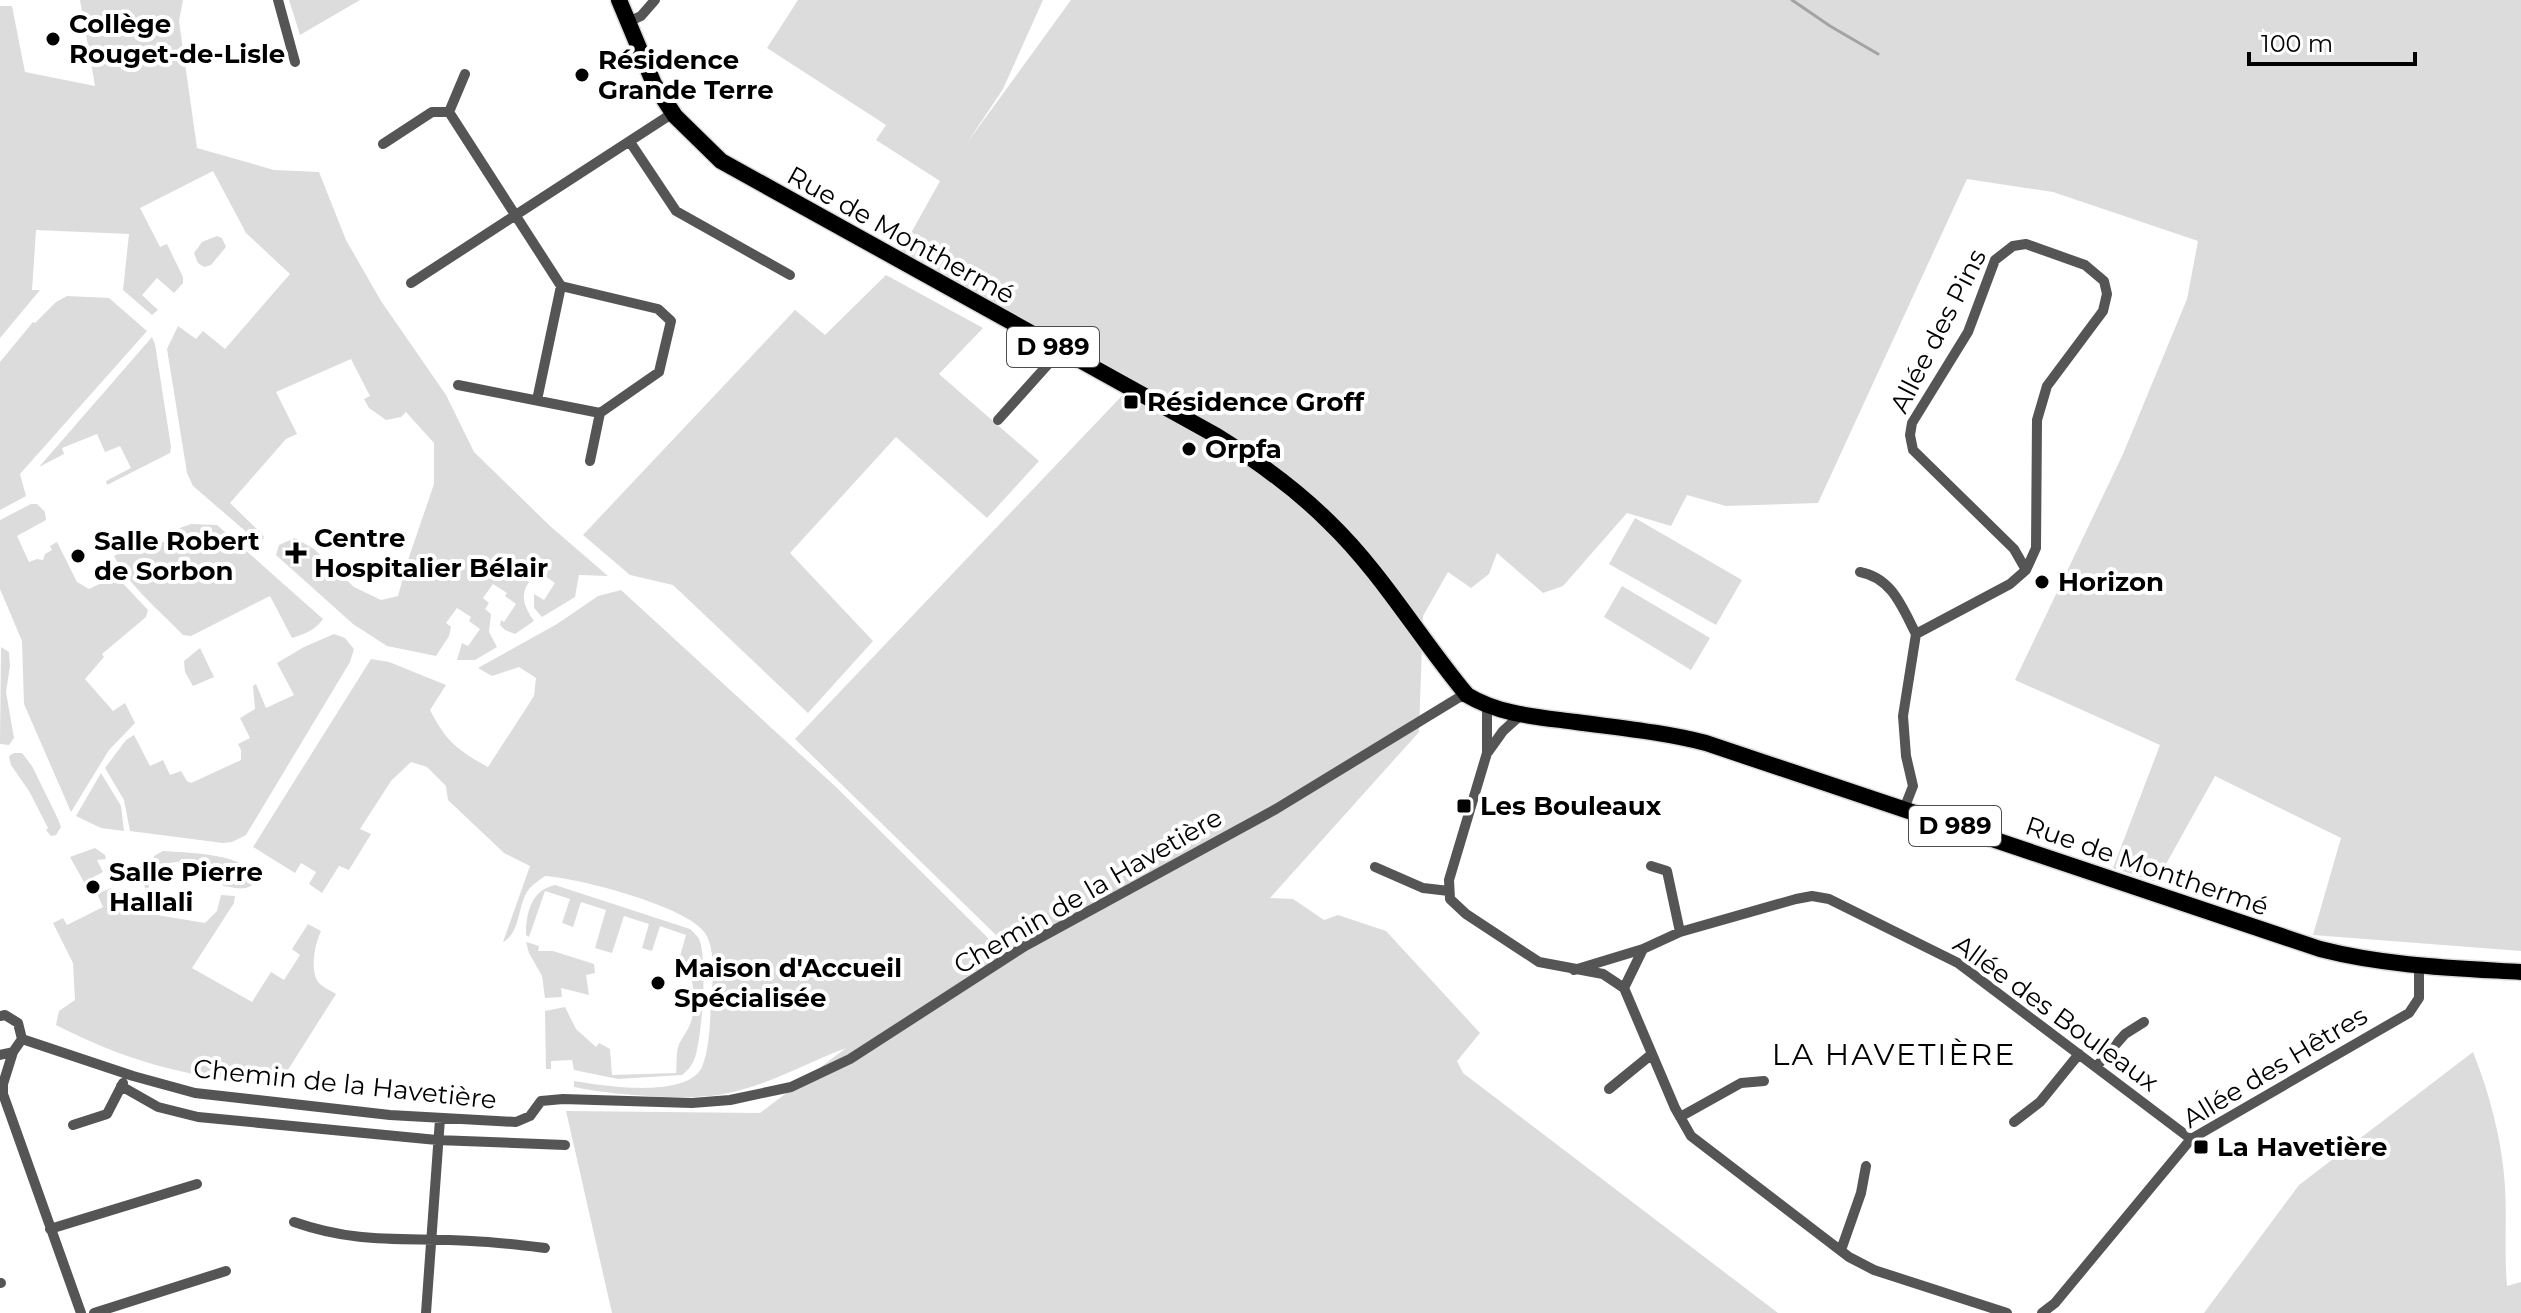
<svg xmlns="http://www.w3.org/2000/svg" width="2521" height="1313" font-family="Montserrat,sans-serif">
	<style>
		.green { fill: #dcdcdc }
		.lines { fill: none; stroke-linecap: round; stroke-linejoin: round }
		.stream { stroke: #a3a3a3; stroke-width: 3 }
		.primary-casing { stroke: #dbdbdb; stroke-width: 19 }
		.street { stroke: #555; stroke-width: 10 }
		.primary { stroke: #000; stroke-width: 16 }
		.poi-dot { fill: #000; stroke: #fff; stroke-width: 3 }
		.labels { text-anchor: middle; stroke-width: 8; stroke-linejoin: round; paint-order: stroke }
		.shield { fill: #fff; stroke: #4c4c4c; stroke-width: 2 }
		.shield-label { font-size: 24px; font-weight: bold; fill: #000 }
		.poi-label { font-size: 26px; font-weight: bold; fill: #000; stroke: #fff; text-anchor: start }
		.street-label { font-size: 26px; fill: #000; stroke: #fff }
		.quarter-label { font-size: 30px; letter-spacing: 2px; fill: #000; stroke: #fff }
	</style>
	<rect width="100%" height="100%" fill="#fff"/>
	<path class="green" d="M 80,0 L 183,0 L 179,21 L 197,148 L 274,170 L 319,172 L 346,240 L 381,301 L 446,395 L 474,452 L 550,526 L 608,576 L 579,575 L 575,597 L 542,617 L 534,608 L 534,594 L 544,600 L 555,583 L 545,576 L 548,572 L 544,569 L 548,563 L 537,556 L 523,578 L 529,582 C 519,596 525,608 534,621 L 515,634 L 505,630 L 500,625 L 501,620 L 504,622 L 516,604 L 505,596 L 507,593 L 493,584 L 483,598 L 489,603 L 485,609 L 491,614 L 489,632 L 497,647 L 475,660 L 457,660 L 462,643 L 468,646 L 480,629 L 469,621 L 471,617 L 457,608 L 446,623 L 451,627 L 449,636 L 436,656 L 387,646 L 353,624 L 276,555 L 279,545 L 295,538 L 314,549 L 354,587 L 381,600 L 398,596 L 407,563 L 434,484 L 434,443 L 406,412 L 401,417 L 386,420 L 369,408 L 364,399 L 370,396 L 351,359 L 276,392 L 297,434 L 286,439 L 230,503 L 262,534 L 264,537 L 262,541 L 258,542 L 193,486 L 187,473 L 167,349 L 178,326 L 196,339 L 203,331 L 225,349 L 290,274 L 246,233 L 213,171 L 140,208 L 160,247 L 167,244 L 183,277 L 183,283 L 174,293 L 157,278 L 142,295 L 158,310 L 152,315 L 123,290 L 129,234 L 36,230 L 32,290 L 40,290 L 0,338 L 0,6 L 12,6 L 25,72 L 95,86 Z
		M 289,0 L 360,0 L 300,35 Z
		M 798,0 L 1043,0 L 1003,89 L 967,143 L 1071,0 L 2521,0 L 2521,951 L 2313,935 L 2341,838 L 2215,776 L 2156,882 L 2113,868 L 2160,745 L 2015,680 L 2123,454 L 2187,299 L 2198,241 L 2053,192 L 1967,179 L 1818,503 L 1726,506 L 1687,495 L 1671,526 L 1627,513 L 1563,586 L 1543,593 L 1497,553 L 1489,574 L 1471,588 L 1448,572 L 1423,616 L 1419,732 L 1270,898 L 1293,899 L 1324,920 L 1338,915 L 1386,931 L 1480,1033 L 1457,1061 L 1463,1073 L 1778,1313 L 612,1313 L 566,1111 L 760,1113 L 846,1048 C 806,1063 767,1086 724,1094 C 688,1101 611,1095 574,1087 L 574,1081 C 603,1086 687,1099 702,1067 C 710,1047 710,1021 711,1000 C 713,980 716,950 705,933 C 687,906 578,878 545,876 C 540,880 533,884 529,889 C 517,905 521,933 503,942 L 530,866 L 504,853 L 448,800 L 446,786 L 427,767 L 411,762 L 391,781 L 360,829 L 371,834 L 349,870 L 339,866 L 322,893 L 309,884 L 316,872 L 301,863 L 295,873 L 253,847 L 371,659 L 389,662 L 446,685 L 430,710 C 446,741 457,750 488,767 L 534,696 L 536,678 L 519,667 L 492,676 L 478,668 L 557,624 L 598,596 L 621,590 L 836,787 L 990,940 L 997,936 L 795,739 L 1136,381 L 901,251 L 940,181 L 876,140 L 886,125 L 767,48 Z
		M 217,236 L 222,238 L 226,247 L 211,265 L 204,267 L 198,263 L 194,253 L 202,242 Z
		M 886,275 L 983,328 L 939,374 L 1039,461 L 987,518 L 896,437 L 790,553 L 873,641 L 808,713 L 673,585 L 630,575 L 583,535 L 795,310 L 825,335 Z
		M 67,296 L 109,298 L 147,331 L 20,474 L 26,496 L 0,510 L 0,362 L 33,322 L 35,323 L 56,302 Z
		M 152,337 L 155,344 L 171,447 L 170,453 L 107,485 L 106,481 L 131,468 L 120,446 L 105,452 L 97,434 L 62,448 L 64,454 L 39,467 Z
		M 31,504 L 37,504 L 45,512 L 46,520 L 17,536 L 29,562 L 37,559 L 43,560 L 45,554 L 52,550 L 50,546 L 57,542 L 77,582 L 89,589 L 116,576 L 148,610 L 146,617 L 102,654 L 104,657 L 85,679 L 113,711 L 125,703 L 135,723 L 109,750 L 71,812 L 24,704 L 22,641 L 0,589 L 0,520 Z
		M 1635,518 L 1742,580 L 1716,625 L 1609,564 Z
		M 191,524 L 217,525 L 323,619 C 316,630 304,634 292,638 L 270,596 L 191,636 L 183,635 C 159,610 130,587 114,556 L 141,542 L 145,550 L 179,535 L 177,529 Z
		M 1622,586 L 1710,638 L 1691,670 L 1604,617 Z
		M 334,634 L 345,638 L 354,649 L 350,662 L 246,835 L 232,842 L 223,843 L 130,831 L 124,800 L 105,768 L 126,740 L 134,735 L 150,766 L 163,760 L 170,775 L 181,771 L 187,781 L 191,783 L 241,760 L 241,750 L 238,744 L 250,738 L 240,718 L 255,709 L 253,686 L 256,684 L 266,708 L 294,695 L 277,663 L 304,647 Z
		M 1,647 L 9,652 L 10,666 L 6,692 L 14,738 L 9,745 L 0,744 Z
		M 200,648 L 214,677 L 193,686 L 185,672 L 184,661 Z
		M 14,753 L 22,753 L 32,766 L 58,819 L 61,827 L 56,835 L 51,836 L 46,830 L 48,828 L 29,791 L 11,765 L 9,756 Z
		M 101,773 L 121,806 L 124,831 L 101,828 L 76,816 Z
		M 95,848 L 105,855 L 106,859 L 97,860 L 103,872 L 84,882 L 70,857 Z
		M 163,851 C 192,853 232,853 255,872 L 257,879 C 249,893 237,888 223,886 L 225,866 C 204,863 152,851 149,886 C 148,897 156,904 157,915 L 205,923 L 217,911 L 221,895 L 235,896 L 234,903 L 192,968 L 252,1002 L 271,972 L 284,980 L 300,955 L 292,949 L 308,924 L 321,931 C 315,944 309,971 319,983 C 323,987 331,991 336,994 L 279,1084 C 196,1080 130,1063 56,1025 L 59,1011 L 75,1000 L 73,963 L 53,923 L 63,918 L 67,925 L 103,907 L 97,894 L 111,888 L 115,894 L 122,891 L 128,902 L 146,892 L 143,880 L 150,873 L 154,856 Z
		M 555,885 L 690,929 C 693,932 697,935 699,939 C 708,957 702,1042 694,1060 C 691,1067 687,1071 682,1075 L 618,1079 L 574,1070 L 572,1060 L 551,1061 L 551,1069 L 546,1069 L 545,1011 L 565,1007 L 576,1029 L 596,1047 L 599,1043 L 610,1049 L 612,1075 L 676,1073 C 677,1065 676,1055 678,1047 C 681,1038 690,1029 692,1018 C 696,999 694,971 680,956 L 686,935 L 660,926 L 652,951 L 642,948 L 649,924 L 624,916 L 612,953 L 595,948 L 606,910 L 581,902 L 573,927 L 562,923 L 570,899 L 545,891 L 529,937 L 526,935 C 526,913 531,890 555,885 Z
		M 526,942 L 539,946 L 538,951 L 553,951 L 594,964 L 595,973 L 586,975 L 589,995 L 561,988 L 562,997 L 545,998 L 542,976 L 529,953 Z
		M 2473,1052 C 2490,1095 2502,1140 2505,1186 C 2507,1219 2504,1252 2507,1286 L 2521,1282 L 2521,1313 L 2204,1313 L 2299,1185 Z"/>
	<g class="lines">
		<path class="stream" d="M 1792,0 L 1830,26 L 1878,54"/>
		<defs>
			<path id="primary" d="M 619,0 L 654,84 L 675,116 L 721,161 L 1217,436 C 1257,461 1295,488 1329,522 C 1382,573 1420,639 1467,695 C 1500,715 1539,717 1576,722 C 1620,728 1663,732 1706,743 L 2320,949 C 2386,966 2454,968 2521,972"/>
		</defs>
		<use href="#primary" class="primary-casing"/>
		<path class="street" d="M 278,0 L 295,62
			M 628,22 L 641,16 L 655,0
			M 630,142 L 676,211 L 790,275
			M 383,144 L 432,112 L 449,112
			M 411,283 L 673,113
			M 458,385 L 600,413 L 659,372 L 671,321 L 658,309 L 561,286 L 449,112 L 465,74
			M 537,400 L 561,286
			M 998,420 L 1060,351
			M 590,461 L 600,413
			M 1860,572 C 1892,578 1902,607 1916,634
			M 1916,634 L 2010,584 L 2026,570 L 2036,548 L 2037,420 L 2047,386 L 2103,311 L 2107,294 L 2104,281 L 2085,265 L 2026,244 L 2013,246 L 1995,260 L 1968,332 L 1912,423 L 1910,435 L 1913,450 L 2014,549 L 2026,570
			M 1487,707 L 1487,753 L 1449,880 L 1450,899 L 1466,914 L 1539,962 L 1603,974 L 1624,988
			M 1488,752 L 1503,731 L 1523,713
			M 1904,809 L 1913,786 L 1906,756 L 1903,716 L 1916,634
			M 1651,866 L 1667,871 L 1680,932
			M 1375,867 L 1423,888 L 1449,891
			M 1574,970 L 1643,949 L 1680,932 L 1796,899 L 1812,896 L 1829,899 L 1958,963 L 2191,1139
			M 1624,988 L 1675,1108 L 1691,1136 L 1849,1257 L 1874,1270 L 2007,1313
			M 1624,988 L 1643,949
			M 0,1016 L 5,1015 L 18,1023 L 22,1039 L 13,1052 L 0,1055
			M 22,1039 L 133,1076 L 195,1093 L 390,1115 L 516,1122 L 530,1116 L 541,1101 L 563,1099 L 692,1103 L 730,1100 L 791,1087 L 850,1059 L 1025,946 L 1276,809 L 1458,698 L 1467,695
			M 13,1052 L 3,1084 L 3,1094 L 81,1313
			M 2096,1067 L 2125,1034 L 2144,1022
			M 121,1086 L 158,1107 L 198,1117 L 437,1140 L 565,1145
			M 1609,1089 L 1652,1054
			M 1680,1117 L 1741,1083 L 1764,1081
			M 2014,1122 L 2040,1102 L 2079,1054
			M 73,1125 L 107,1114 L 123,1083
			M 294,1222 C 360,1245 405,1237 471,1241 C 496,1242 520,1245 545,1248
			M 50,1229 L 197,1184
			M 1841,1250 L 1861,1193 L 1866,1166
			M 0,1283 L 1,1283
			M 94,1313 L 226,1271
			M 426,1313 L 440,1119
			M 2042,1313 L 2055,1303 L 2191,1139 L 2409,1013 L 2419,998 L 2419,966"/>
		<use href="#primary" class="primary"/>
	</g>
	<g class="poi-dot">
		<circle cx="53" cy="39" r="8"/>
		<circle cx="582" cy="75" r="8"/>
		<rect x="1123" y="394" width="16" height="16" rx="4"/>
		<circle cx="1189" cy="449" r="8"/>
		<path d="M292 541h8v8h8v8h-8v8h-8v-8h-8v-8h8z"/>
		<circle cx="78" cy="556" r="8"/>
		<circle cx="2042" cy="582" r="8"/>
		<rect x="1456" y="798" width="16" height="16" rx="4"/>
		<circle cx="93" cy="887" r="8"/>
		<circle cx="658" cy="983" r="8"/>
		<rect x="2193" y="1139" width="16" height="16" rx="4"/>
	</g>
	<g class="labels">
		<g class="shield">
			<rect x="1007" y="327" width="92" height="40" rx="6"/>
			<rect x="1909" y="806" width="92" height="40" rx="6"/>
		</g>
		<g class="shield-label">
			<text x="1053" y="355">D 989</text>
			<text x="1955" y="834">D 989</text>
		</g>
		<g class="poi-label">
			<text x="69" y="33">Collège<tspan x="69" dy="30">Rouget-de-Lisle</tspan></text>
			<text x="598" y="69">Résidence<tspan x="598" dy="30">Grande Terre</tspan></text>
			<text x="1147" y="411">Résidence Groff</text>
			<text x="1205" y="458">Orpfa</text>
			<text x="314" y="547">Centre<tspan x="314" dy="30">Hospitalier Bélair</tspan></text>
			<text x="94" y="550">Salle Robert<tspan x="94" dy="30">de Sorbon</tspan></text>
			<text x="2058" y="591">Horizon</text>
			<text x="1480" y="815">Les Bouleaux</text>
			<text x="109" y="881">Salle Pierre<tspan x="109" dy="30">Hallali</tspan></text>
			<text x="674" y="977">Maison d'Accueil<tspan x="674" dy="30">Spécialisée</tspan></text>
			<text x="2217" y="1156">La Havetière</text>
		</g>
		<g class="street-label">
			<text transform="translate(901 235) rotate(29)" y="9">Rue de Monthermé</text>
			<text transform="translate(1938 331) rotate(-63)" y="9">Allée des Pins</text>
			<text transform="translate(2147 866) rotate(19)" y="9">Rue de Monthermé</text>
			<text transform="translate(1088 891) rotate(-30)" y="9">Chemin de la Havetière</text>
			<text transform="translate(2056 1013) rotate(36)" y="9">Allée des Bouleaux</text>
			<text transform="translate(2275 1067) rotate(-31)" y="9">Allée des Hêtres</text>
			<text transform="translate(345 1084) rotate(6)" y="9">Chemin de la Havetière</text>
		</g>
		<g class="quarter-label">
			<text x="1894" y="1065">LA HAVETIÈRE</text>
		</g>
	</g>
	<path d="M2249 52v12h166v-12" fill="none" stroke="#000000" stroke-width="4"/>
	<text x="2261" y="52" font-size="24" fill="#000000" stroke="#ffffff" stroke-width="6" paint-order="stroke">100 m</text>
</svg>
